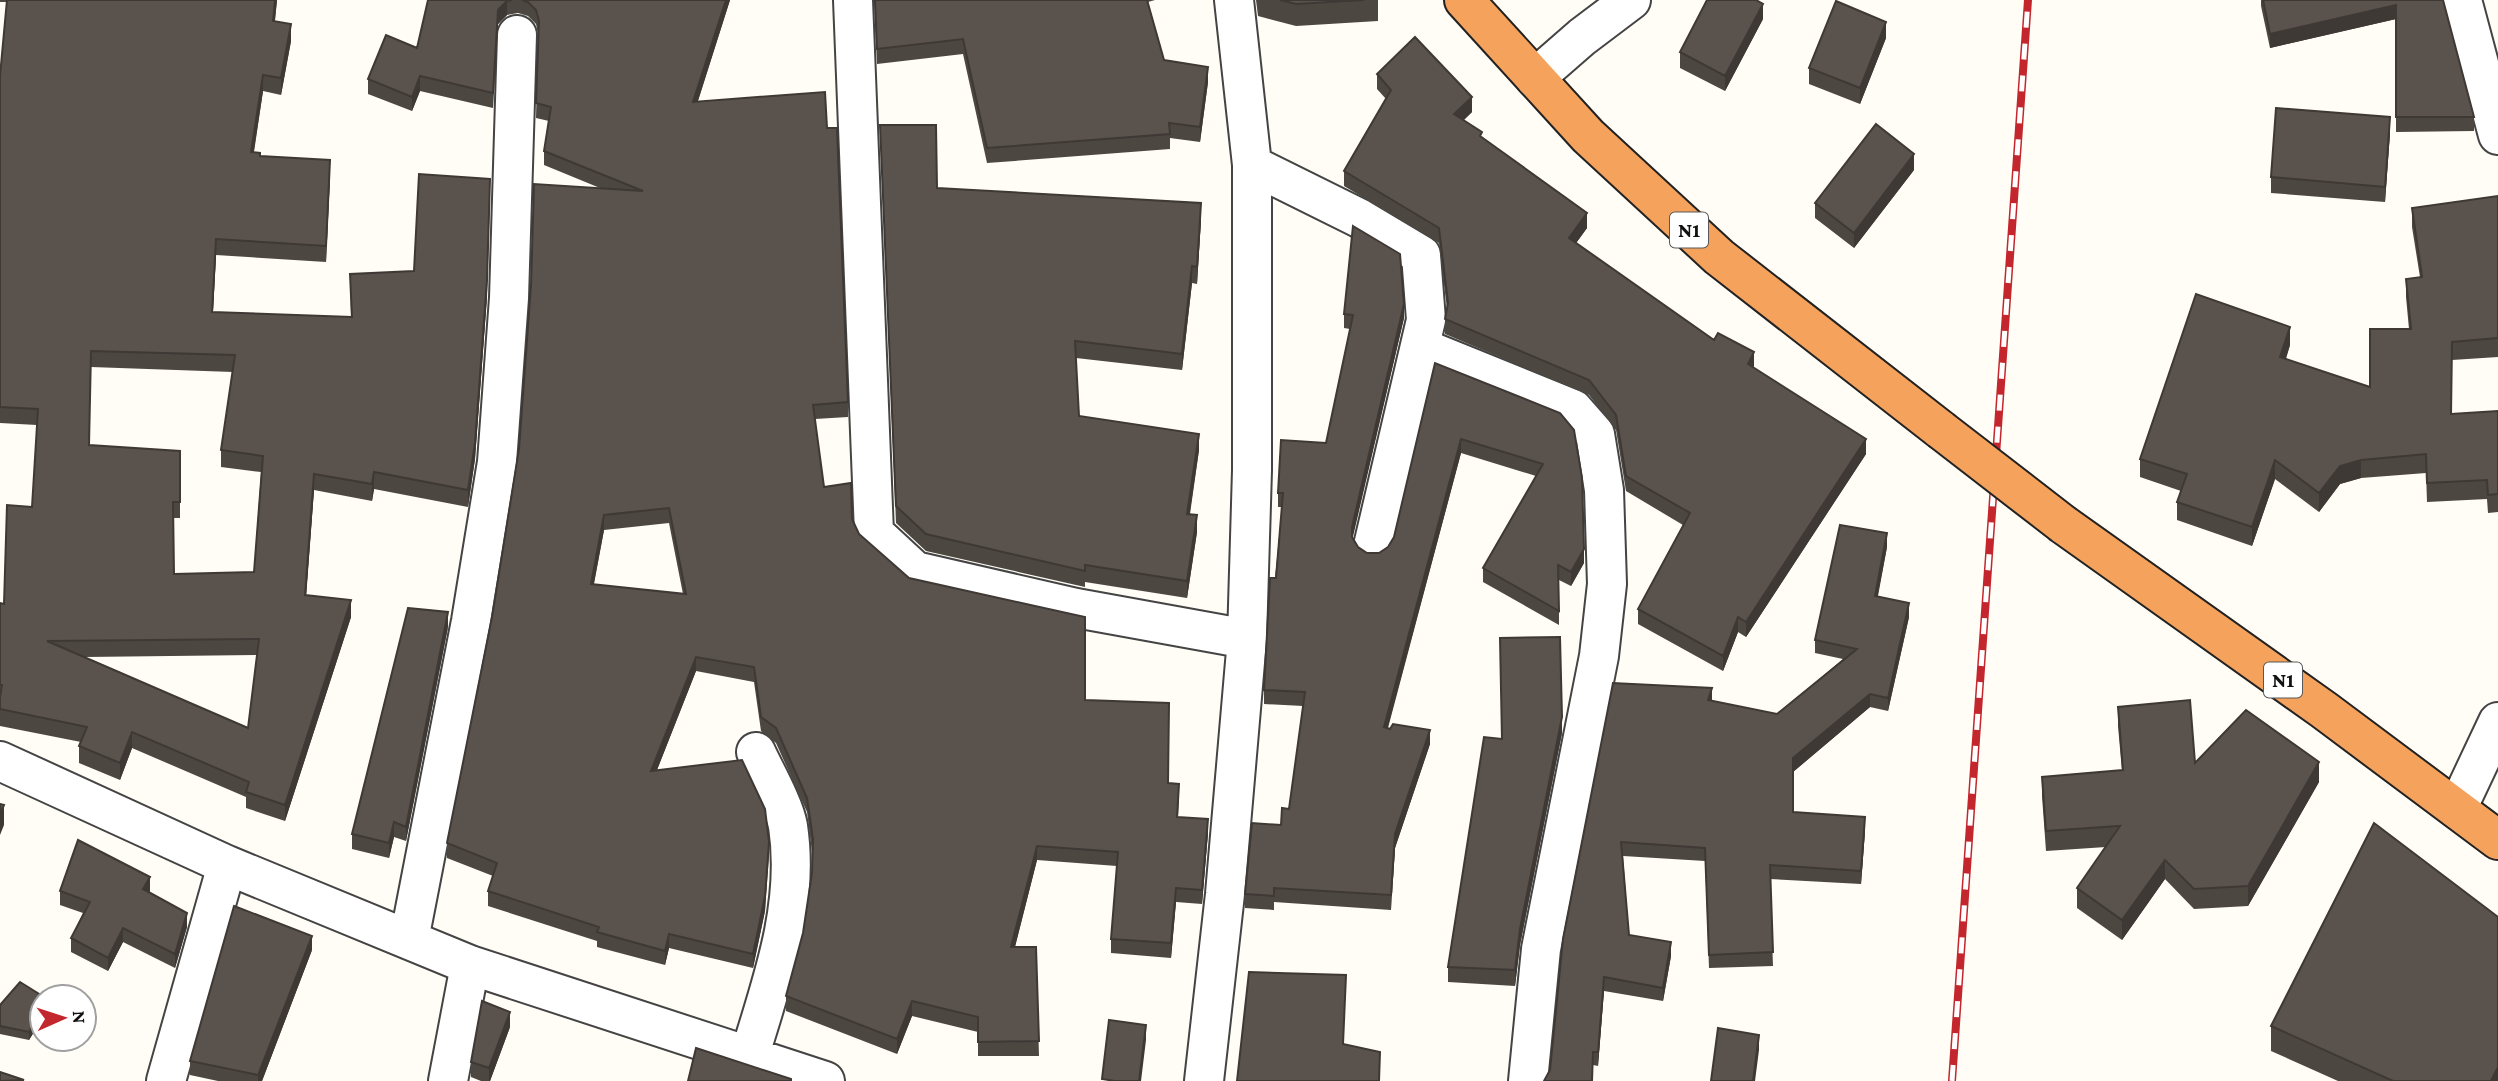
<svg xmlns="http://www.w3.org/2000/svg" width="2498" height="1081" font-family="'Crimson Pro',serif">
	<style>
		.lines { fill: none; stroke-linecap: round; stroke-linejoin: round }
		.minor-casing { stroke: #444; stroke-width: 42 }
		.highway-casing { stroke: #222; stroke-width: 42 }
		.minor { stroke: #fff; stroke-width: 38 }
		.highway { stroke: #f5a25d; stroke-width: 38 }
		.rail-casing { stroke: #c4262e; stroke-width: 8 }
		.rail { stroke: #fff; stroke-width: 5; stroke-dasharray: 16; stroke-linecap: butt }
		.highway-bridge-casing { stroke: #222; stroke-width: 42; stroke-linecap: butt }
		.highway-bridge { stroke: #f5a25d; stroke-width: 38 }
		.wall { fill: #4d4742; fill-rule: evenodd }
		.shaded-wall { fill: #3f3936 }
		.building { fill: #5a524d; stroke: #3f3936; stroke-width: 2; fill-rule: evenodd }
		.labels { text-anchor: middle; stroke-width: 7; stroke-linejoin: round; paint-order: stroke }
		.shield { fill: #fff; stroke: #585858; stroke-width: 2 }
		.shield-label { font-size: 21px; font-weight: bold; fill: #111 }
	</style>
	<rect width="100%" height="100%" fill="#fffdf5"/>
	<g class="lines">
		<defs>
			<path id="minor" d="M 853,0 L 874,533 L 915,571 L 1076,608 L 1247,639
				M 2462,0 L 2498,135
				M 1535,78 L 1582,37 L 1631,0
				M 1252,165 L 1359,218 L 1421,255 L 1426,320 L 1373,546
				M 1420,347 L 1573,409 L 1595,434 L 1604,490 L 1607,584 L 1599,656 L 1541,949 L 1528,1081
				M 0,761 L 227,865 L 470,965 L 825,1081
				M 2457,809 L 2498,722
				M 409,940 L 471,621 L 497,462 L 509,298 L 517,35
				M 749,1057 C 772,982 800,905 788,826 C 784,804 765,772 756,752
				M 166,1081 L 227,865
				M 448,1081 L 470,965
				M 1204,1081 L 1225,894 L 1247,639 L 1252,470 L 1252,165 L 1234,0"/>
			<path id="highway" d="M 1464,0 L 1588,136 L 1719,257 L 1941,430
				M 2064,525 L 2324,710 L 2498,840"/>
		</defs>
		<use href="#minor" class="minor-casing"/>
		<use href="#highway" class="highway-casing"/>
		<use href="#minor" class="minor"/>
		<use href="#highway" class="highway"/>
		<defs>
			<path id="rail" d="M 1952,1081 L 2028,0"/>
		</defs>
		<use href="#rail" class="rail-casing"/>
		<use href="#rail" class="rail"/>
		<defs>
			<path id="highway-bridge" d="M 1941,430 L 2064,525"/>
		</defs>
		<use href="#highway-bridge" class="highway-bridge-casing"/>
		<use href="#highway-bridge" class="highway-bridge"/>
	</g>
	<path class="wall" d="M 0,0 L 277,0 L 275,21 L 291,41 L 281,95 L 263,91 L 254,152 L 260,156 L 330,177 L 326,262 L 216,255 L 213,312 L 351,317 L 350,274 L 487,297 L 475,459 L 468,507 L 374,489 L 372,501 L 314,490 L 306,595 L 351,617 L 285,821 L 246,808 L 246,797 L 132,748 L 120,780 L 79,763 L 79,746 L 81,742 L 0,726 L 0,603 L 4,604 L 32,507 L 37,425 L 0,423 L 0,76 L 7,2 L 0,2 ZM 91,367 L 233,372 L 221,450 L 221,467 L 261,472 L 254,572 L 174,574 L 173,518 L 180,518 L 180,451 L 89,445 ZM 257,655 L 248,728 L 85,657 Z
		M 428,0 L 730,0 L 698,101 L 848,402 L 848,417 L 815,419 L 824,487 L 852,519 L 859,534 L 909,578 L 1085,700 L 1168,783 L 1179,799 L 1178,817 L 1208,833 L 1202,904 L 1176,902 L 1171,958 L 1111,953 L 1111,939 L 1117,866 L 1037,860 L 1015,947 L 1036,947 L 1039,1056 L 978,1056 L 978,1032 L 912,1016 L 897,1054 L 786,1011 L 786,996 L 803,933 L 812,873 L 812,852 L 807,812 L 776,743 L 761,731 L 754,682 L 696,671 L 657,770 L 769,856 L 765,911 L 753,968 L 669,948 L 665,965 L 597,947 L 597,941 L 488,906 L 488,891 L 493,876 L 447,858 L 447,843 L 600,188 L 544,165 L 544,151 L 549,121 L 536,118 L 538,34 L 536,24 L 528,16 L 518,13 L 507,15 L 498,24 L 493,108 L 420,91 L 412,111 L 368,94 L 368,79 L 417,48 ZM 669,523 L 683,594 L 594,584 L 604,530 Z
		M 874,0 L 1155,0 L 1148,2 L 1164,60 L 1208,82 L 1200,142 L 1170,138 L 1170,149 L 987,163 L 963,54 L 877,64 Z
		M 1256,0 L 1378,0 L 1378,21 L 1296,26 L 1258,16 Z
		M 2261,0 L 2443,0 L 2474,117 L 2474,131 L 2396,132 L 2396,19 L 2270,48 L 2261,6 Z
		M 1763,19 L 1725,91 L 1680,68 L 1680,52 Z
		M 1886,38 L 1860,104 L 1809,84 L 1809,68 Z
		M 1377,74 L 1472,112 L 1464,120 L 1482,138 L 1587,228 L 1576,243 L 1754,368 L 1866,454 L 1746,637 L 1738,632 L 1723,671 L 1638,624 L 1638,609 L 1683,525 L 1626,491 L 1616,430 L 1589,395 L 1445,334 L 1445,319 L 1447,309 L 1439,243 L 1344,186 L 1344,171 L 1386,99 L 1377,89 Z
		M 880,125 L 937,188 L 1201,220 L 1197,284 L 1192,283 L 1182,370 L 1076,358 L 1079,416 L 1199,450 L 1190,514 L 1197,532 L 1187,598 L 1085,582 L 1085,587 L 926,551 L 896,523 Z
		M 2390,133 L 2385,202 L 2271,193 L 2271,177 Z
		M 1914,170 L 1854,248 L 1815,218 L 1815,203 Z
		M 2498,196 L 2498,357 L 2452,360 L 2451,414 L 2498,411 L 2498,512 L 2488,513 L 2487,499 L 2427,502 L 2426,473 L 2361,478 L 2340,484 L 2319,512 L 2275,479 L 2252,546 L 2177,520 L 2177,502 L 2181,491 L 2140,477 L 2140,459 L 2290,345 L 2286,359 L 2370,387 L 2409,329 L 2406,297 L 2406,279 L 2420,277 L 2412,227 L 2412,208 Z
		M 1344,314 L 1404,318 L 1352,538 L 1358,547 L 1367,553 L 1379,553 L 1388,547 L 1394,537 L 1435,363 L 1560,413 L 1584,563 L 1571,586 L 1559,580 L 1559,625 L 1483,582 L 1483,568 L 1536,476 L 1461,453 L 1388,728 L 1430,744 L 1395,848 L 1391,910 L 1274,902 L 1274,910 L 1245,908 L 1245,894 L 1289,809 L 1303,706 L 1264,704 L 1264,690 L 1282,507 L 1278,507 L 1278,493 L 1326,443 L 1350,329 L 1344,328 Z
		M 1887,547 L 1878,596 L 1909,617 L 1888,711 L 1870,707 L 1793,772 L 1793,812 L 1865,831 L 1861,884 L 1770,879 L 1773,966 L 1709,968 L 1705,861 L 1623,856 L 1629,935 L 1671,956 L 1663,1001 L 1604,991 L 1598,1066 L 1593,1065 L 1593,1081 L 1544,1081 L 1550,1070 L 1613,683 L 1777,714 L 1843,659 L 1815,653 L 1815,640 Z
		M 448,627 L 406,841 L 394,837 L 389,858 L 352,849 L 352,834 Z
		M 2118,707 L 2195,763 L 2319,782 L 2248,906 L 2194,909 L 2165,879 L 2122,940 L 2077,908 L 2077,888 L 2106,847 L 2046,851 L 2042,796 L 2042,777 L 2122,771 L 2118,726 Z
		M 1562,733 L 1520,945 L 1515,986 L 1448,982 L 1448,967 L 1501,739 Z
		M 60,891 L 150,891 L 149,892 L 187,927 L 175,968 L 123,942 L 108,971 L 71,952 L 71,938 L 83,913 L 60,905 Z
		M 312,950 L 262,1081 L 218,1081 L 190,1075 L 190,1061 Z
		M 42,997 L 42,1019 L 29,1040 L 0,1034 L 0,1005 Z
		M 2271,1026 L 2498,1081 L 2338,1081 L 2271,1051 Z
		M 510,1027 L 490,1081 L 481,1081 L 471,1077 L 471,1062 Z"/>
	<path class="shaded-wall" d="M 275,0 L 277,0 L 273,37 L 273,21 Z
		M 726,0 L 730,0 L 693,116 L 693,102 Z
		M 507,1 L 507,15 L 498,24 L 493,108 L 498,10 Z
		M 1763,4 L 1763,19 L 1725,91 L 1725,76 Z
		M 2396,5 L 2396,19 L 2270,48 L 2270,34 Z
		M 1886,22 L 1886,38 L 1860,104 L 1860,88 Z
		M 291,24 L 291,41 L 281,95 L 281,78 Z
		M 1208,67 L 1208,82 L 1200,142 L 1200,127 Z
		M 263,75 L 263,91 L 251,169 L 251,152 Z
		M 420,76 L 420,91 L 412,111 L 412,97 Z
		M 1472,97 L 1472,112 L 1454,129 L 1454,114 Z
		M 2390,117 L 2390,133 L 2385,202 L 2385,187 Z
		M 1914,154 L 1914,170 L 1854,248 L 1854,233 Z
		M 330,160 L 330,177 L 326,262 L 326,246 Z
		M 490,195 L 487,297 L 475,459 L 468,507 L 468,490 Z
		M 1201,203 L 1201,220 L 1197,284 L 1197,267 Z
		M 1587,213 L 1587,228 L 1569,253 L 1569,238 Z
		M 216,239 L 216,255 L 212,329 L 212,312 Z
		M 1192,266 L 1192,283 L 1182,370 L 1182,354 Z
		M 1404,304 L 1404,318 L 1352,541 L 1352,527 Z
		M 2290,327 L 2290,345 L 2280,375 L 2280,357 Z
		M 1754,352 L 1754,367 L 1748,364 Z
		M 1199,434 L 1199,450 L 1187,531 L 1187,514 Z
		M 1461,439 L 1461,453 L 1384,741 L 1384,727 Z
		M 1866,439 L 1866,454 L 1746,637 L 1746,622 Z
		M 2275,460 L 2275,479 L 2252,546 L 2252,527 Z
		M 2361,460 L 2361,478 L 2340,484 L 2319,512 L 2319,493 L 2340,466 Z
		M 374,472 L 374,489 L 372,501 L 372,484 Z
		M 314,474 L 314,490 L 305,612 L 305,595 Z
		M 604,515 L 604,530 L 591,598 L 591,584 Z
		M 1197,515 L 1197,532 L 1187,598 L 1187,581 Z
		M 1887,533 L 1887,547 L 1875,609 L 1875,596 Z
		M 1584,549 L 1584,563 L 1571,586 L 1571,572 Z
		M 351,600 L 351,617 L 285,821 L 285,805 Z
		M 1909,603 L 1909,617 L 1888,711 L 1888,698 Z
		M 448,612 L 448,627 L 406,841 L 406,827 Z
		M 1738,617 L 1738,632 L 1723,671 L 1723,656 Z
		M 696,657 L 696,671 L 651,785 L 651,771 Z
		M 1712,688 L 1712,702 L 1708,700 Z
		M 1870,694 L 1870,707 L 1793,772 L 1793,758 Z
		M 1562,717 L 1562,733 L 1520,945 L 1515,986 L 1515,970 L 1520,929 Z
		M 1430,730 L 1430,744 L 1395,848 L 1391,910 L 1395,834 Z
		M 132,732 L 132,748 L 120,780 L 120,763 Z
		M 2319,762 L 2319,782 L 2248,906 L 2248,886 Z
		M 4,805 L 4,825 L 0,835 L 0,815 Z
		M 1865,817 L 1865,831 L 1861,884 L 1861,871 Z
		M 1208,819 L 1208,833 L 1202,904 L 1202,890 Z
		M 394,822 L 394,837 L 389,858 L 389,843 Z
		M 769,842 L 765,911 L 753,968 L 753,954 Z
		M 1037,846 L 1037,860 L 1011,962 L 1011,947 Z
		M 2165,860 L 2165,879 L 2122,940 L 2122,920 Z
		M 150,877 L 150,891 L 143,903 L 143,889 Z
		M 1176,888 L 1176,902 L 1171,958 L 1171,943 Z
		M 187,913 L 187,927 L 175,968 L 175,954 Z
		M 123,928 L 123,942 L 108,971 L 108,958 Z
		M 669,934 L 669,948 L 665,965 L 665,951 Z
		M 312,936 L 312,950 L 262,1081 L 258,1081 L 258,1075 Z
		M 1671,942 L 1671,956 L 1663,1001 L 1663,988 Z
		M 1604,977 L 1604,991 L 1598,1066 L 1598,1052 Z
		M 912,1001 L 912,1016 L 897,1054 L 897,1039 Z
		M 42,1011 L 42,1019 L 29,1040 L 29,1032 Z
		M 510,1012 L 510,1027 L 490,1081 L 489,1081 L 489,1068 Z
		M 1146,1025 L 1146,1040 L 1141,1081 L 1139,1081 Z
		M 1759,1035 L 1759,1050 L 1755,1081 L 1753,1081 Z
		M 2498,1067 L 2498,1081 L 2491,1081 Z"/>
	<path class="building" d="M 7,0 L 275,0 L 273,21 L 291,24 L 281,78 L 263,75 L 251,152 L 260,153 L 260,156 L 330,160 L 326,246 L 216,239 L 212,312 L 352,317 L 350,274 L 414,271 L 419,174 L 490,179 L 487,280 L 475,443 L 468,490 L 374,472 L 372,484 L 314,474 L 305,595 L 351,600 L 285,805 L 246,792 L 249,782 L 132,732 L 120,763 L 79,746 L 87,727 L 0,709 L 0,697 L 2,685 L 0,685 L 0,603 L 4,604 L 7,505 L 32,507 L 38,409 L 0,407 L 0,76 ZM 91,351 L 235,355 L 221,450 L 263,456 L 254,572 L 174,574 L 173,502 L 180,502 L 180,451 L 89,445 ZM 259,639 L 248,728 L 47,641 Z
		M 428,0 L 512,0 L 507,1 L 498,10 L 493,93 L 420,76 L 412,97 L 368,79 L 386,35 L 417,48 Z
		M 522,0 L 726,0 L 693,102 L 825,92 L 827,128 L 837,128 L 848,402 L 813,405 L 824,487 L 851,483 L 852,519 L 859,534 L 909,578 L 1085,617 L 1085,700 L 1169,703 L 1168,783 L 1179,784 L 1177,817 L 1208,819 L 1202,890 L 1176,888 L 1171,943 L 1111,939 L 1118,852 L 1037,846 L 1011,947 L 1036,947 L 1039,1041 L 978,1042 L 978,1017 L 912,1001 L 897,1039 L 786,996 L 803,933 L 812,873 L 813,839 L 807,798 L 776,728 L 761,717 L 754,667 L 696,657 L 651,771 L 742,760 L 765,809 L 769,842 L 765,896 L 753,954 L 669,934 L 665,951 L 597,932 L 599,927 L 488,891 L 497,863 L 447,843 L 492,617 L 519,449 L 531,285 L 534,184 L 643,191 L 544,151 L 551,107 L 536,103 L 539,21 L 536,10 L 528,2 ZM 669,508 L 686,594 L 591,584 L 604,515 Z
		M 875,0 L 1147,0 L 1164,60 L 1208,67 L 1200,127 L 1169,123 L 1170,134 L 987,148 L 963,39 L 877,49 Z
		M 1280,0 L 1364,0 L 1296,4 Z
		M 1707,0 L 1756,0 L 1763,4 L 1725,76 L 1680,52 Z
		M 2263,0 L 2443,0 L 2474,117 L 2396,117 L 2396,5 L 2270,34 Z
		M 1836,1 L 1886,22 L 1860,88 L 1809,68 Z
		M 1415,37 L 1472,97 L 1454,114 L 1482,132 L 1480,136 L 1587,213 L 1569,238 L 1714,340 L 1718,333 L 1754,352 L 1748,364 L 1866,439 L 1746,622 L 1738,617 L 1723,656 L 1638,609 L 1690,513 L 1626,476 L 1616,415 L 1589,380 L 1445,319 L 1448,303 L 1439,228 L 1344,171 L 1391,90 L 1377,74 Z
		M 2276,108 L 2390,117 L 2385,187 L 2271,177 Z
		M 1876,124 L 1914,154 L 1854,233 L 1815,203 Z
		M 880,125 L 936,125 L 937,188 L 1201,203 L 1197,267 L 1192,266 L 1182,354 L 1075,341 L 1079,416 L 1199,434 L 1187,514 L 1197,515 L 1187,581 L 1085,565 L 1085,571 L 926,534 L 896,506 Z
		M 2498,196 L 2498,338 L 2452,342 L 2451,414 L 2498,411 L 2498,494 L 2488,495 L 2487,480 L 2427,483 L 2426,454 L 2361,460 L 2340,466 L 2319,493 L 2275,460 L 2252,527 L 2177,502 L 2187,474 L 2140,459 L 2196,294 L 2290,327 L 2280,357 L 2370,387 L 2370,329 L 2411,329 L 2406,279 L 2422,277 L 2412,208 Z
		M 1353,226 L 1400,254 L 1404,304 L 1352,527 L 1352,537 L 1358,547 L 1367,553 L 1379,553 L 1388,547 L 1394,537 L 1435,363 L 1560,413 L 1574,430 L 1582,478 L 1584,549 L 1571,572 L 1558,565 L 1559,611 L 1483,568 L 1543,464 L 1461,439 L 1384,727 L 1390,729 L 1393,724 L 1430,730 L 1395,834 L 1391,895 L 1274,888 L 1274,896 L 1245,894 L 1252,823 L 1281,825 L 1282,808 L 1289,809 L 1305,692 L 1264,690 L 1270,578 L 1276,578 L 1283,493 L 1278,493 L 1281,440 L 1326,443 L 1353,315 L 1344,314 Z
		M 1840,525 L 1887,533 L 1875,596 L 1909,603 L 1888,698 L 1870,694 L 1793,758 L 1793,812 L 1865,817 L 1861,871 L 1770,865 L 1773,952 L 1709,955 L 1705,848 L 1621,842 L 1629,935 L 1671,942 L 1663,988 L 1604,977 L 1598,1052 L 1593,1052 L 1592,1081 L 1544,1081 L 1550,1070 L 1563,939 L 1613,683 L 1712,688 L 1708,700 L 1777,714 L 1857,649 L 1815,640 Z
		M 408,608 L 448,612 L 406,827 L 394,822 L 389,843 L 352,834 Z
		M 1560,637 L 1562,717 L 1520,929 L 1515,970 L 1448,967 L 1484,737 L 1502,739 L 1500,638 Z
		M 2190,700 L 2195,763 L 2246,710 L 2319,762 L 2248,886 L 2194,889 L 2165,860 L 2122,920 L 2077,888 L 2120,826 L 2046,831 L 2042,777 L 2123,770 L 2118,707 Z
		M 0,804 L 4,805 L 0,815 Z
		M 2374,823 L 2498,917 L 2498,1067 L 2491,1081 L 2393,1081 L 2271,1026 Z
		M 78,840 L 150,877 L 143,889 L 187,913 L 175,954 L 123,928 L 108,958 L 71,938 L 90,902 L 60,891 Z
		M 234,906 L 312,936 L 258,1075 L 190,1061 Z
		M 1249,972 L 1346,975 L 1343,1044 L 1380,1052 L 1379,1081 L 1237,1081 Z
		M 20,982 L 44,997 L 42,997 L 42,1011 L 29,1032 L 0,1026 L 0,1005 Z
		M 482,1001 L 510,1012 L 489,1068 L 471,1062 Z
		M 1109,1020 L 1146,1025 L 1139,1081 L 1115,1081 L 1102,1079 Z
		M 1718,1028 L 1759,1035 L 1753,1081 L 1711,1081 Z
		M 696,1048 L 791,1079 L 791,1081 L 688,1081 Z
		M 0,1072 L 24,1080 L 0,1081 Z"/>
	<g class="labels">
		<g class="shield">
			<rect x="1670" y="212.5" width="38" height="35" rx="5"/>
			<rect x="2264" y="662.5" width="38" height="35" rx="5"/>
		</g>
		<g class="shield-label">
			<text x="1689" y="237">N1</text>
			<text x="2283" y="687">N1</text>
		</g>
	</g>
	<g transform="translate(63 1018) rotate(87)"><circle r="33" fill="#ffffff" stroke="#a0a0a0" stroke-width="2"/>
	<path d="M0-5L12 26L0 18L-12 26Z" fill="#c4262e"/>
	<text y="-10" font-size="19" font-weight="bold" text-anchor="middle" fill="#111111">N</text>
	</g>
</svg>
